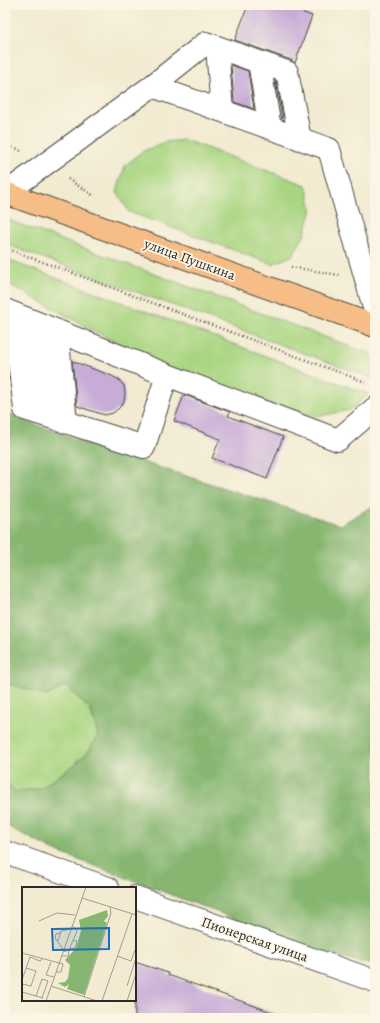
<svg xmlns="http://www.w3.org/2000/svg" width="380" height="1023" font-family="Alegreya,serif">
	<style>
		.green { fill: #a9d581; stroke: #6a8056 }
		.forest { fill: #86b66f; stroke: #58704d }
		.building { fill: #c6acd7 }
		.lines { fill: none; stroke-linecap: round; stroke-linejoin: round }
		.minor-casing { stroke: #494844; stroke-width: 24 }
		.major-casing { stroke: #494844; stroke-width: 24 }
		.path { stroke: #494844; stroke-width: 2.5; stroke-dasharray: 1 3; stroke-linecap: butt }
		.minor { stroke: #fff; stroke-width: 22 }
		.major { stroke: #f6be86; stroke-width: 22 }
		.labels { text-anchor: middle; stroke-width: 3.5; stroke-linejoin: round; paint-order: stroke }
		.street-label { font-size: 14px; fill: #2b2b2b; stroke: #fcf5e5 }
		.inset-road { fill: none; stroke: #a29e8f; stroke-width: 1 }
		.view { fill: #1f6fb2; fill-opacity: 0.15; stroke: #1f6fb2; stroke-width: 2 }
		.inset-edge { fill: none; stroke: #2b2b2b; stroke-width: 2 }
	</style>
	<rect width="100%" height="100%" fill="#fcf5e5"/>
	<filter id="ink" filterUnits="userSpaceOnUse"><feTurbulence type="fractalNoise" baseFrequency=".025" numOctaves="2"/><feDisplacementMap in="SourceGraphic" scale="8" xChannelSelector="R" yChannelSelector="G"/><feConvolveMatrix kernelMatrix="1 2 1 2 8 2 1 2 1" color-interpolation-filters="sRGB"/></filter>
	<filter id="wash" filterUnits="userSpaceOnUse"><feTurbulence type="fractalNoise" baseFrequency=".012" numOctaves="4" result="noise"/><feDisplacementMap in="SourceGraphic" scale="16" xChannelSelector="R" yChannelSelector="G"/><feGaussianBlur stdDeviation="0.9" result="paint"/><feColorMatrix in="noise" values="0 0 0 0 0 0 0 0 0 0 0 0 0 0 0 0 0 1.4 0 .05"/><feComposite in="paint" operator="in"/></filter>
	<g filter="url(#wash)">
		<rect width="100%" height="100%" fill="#f2ebd1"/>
		<path class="green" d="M 185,140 L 306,185 L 312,209 L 304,236 L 292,256 L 272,264 L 129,212 L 117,192 L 125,166 L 141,152 L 165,142 Z
			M 5,219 L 371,354 L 374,364 L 374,377 L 372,378 L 5,244 Z
			M 5,259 L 368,394 L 350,410 L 319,416 L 248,399 L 164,369 L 5,282 Z
			M 5,685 C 17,684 35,692 46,696 L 65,686 L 90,709 L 98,734 L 89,751 L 74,765 L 41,788 L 16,792 L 5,781 Z"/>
		<path class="forest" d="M 5,411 L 25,421 L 152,465 L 340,525 L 375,505 L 375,966 L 326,953 L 55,851 L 5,825 L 5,781 L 16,792 L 41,788 L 74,765 L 89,751 L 98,734 L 90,709 L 65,686 L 46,696 C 35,692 17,684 5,685 Z"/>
		<g id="blocks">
			<path class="building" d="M 248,5 L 282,5 L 312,16 L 295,63 L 291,60 L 235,40 Z
				M 231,65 L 248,71 L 254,109 L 234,102 Z
				M 275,81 L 276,81 L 283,116 L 282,119 Z
				M 5,350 L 9,380 L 5,378 Z
				M 72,361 L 112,376 L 119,380 L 124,386 L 125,394 L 124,402 L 119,408 L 113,413 L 105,415 L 98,413 L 77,406 Z
				M 184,395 L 230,412 L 228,416 L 283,437 L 267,479 L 212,458 L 220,439 L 174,421 Z
				M 135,962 L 168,973 L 168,975 L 280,1015 L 280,1018 L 135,1018 Z"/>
		</g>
	</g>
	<g filter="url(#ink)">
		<use href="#blocks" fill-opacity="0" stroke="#494844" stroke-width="1"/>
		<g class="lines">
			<defs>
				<path id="minor" d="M 217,47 L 222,111
					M 259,62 L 270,128
					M 152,86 L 329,149 L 375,311
					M 6,193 L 152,86 L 206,43 L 287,72 L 300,139
					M 5,310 L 167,375 L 338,440 L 375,408
					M 13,314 L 25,409 L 144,447 L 167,375
					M 35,323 L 44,415
					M 57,331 L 66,422
					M 5,852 L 108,888
					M 135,897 L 375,981"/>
				<path id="major" d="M 5,193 L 375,326"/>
			</defs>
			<use href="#minor" class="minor-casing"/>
			<use href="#major" class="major-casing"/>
			<path class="path" d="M 5,145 L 16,148 L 21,151
				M 68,179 L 94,196
				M 5,248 L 368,383
				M 291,267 L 339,275"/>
			<use href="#minor" class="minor"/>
			<use href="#major" class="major"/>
		</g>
	</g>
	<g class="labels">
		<g class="street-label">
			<text transform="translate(190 259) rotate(20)" y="5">улица Пушкина</text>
			<text transform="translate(255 939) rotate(19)" y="5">Пионерская улица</text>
		</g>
	</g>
	<g transform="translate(22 887)">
		<rect width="114" height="114" fill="#f2ebd1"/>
		<path d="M 85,23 L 86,29 L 82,34 L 85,36 L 62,108 L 45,102 L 47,97 L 43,100 L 36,96 L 43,95 L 46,91 L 48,78 L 43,73 L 54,61 L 59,44 L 57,33 Z" fill="#86b66f"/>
		<path class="inset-road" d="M 60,11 L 114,28M 17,34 L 35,26 L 53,28M 38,46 L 34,47 L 33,51 L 41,62M 36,54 L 39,44 L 48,42M 48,62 L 53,61 L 55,54 L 51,53M 41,65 L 47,63 L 55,44 L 50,38M 0,66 L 41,77 L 39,85 L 34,85M 39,69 L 46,69 L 47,63M 95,69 L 109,74 L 113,63M 29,75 L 24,88 L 32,90M 0,93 L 8,70 L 18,74 L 20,72M 0,97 L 9,99 L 14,84 L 4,81M 29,99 L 75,114M 105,99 L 114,71M 0,105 L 21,111M 14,109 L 20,92 L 26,94 L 20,111M 62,110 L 89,26 L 88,20M 24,114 L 64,0M 80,114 L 110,27M 105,114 L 114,87"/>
		<path class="view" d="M 87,41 L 87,62 L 31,63 L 30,42 Z"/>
		<rect width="114" height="114" class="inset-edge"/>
	</g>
	<rect width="380" height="1023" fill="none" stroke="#fcf5e5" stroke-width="20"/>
</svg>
